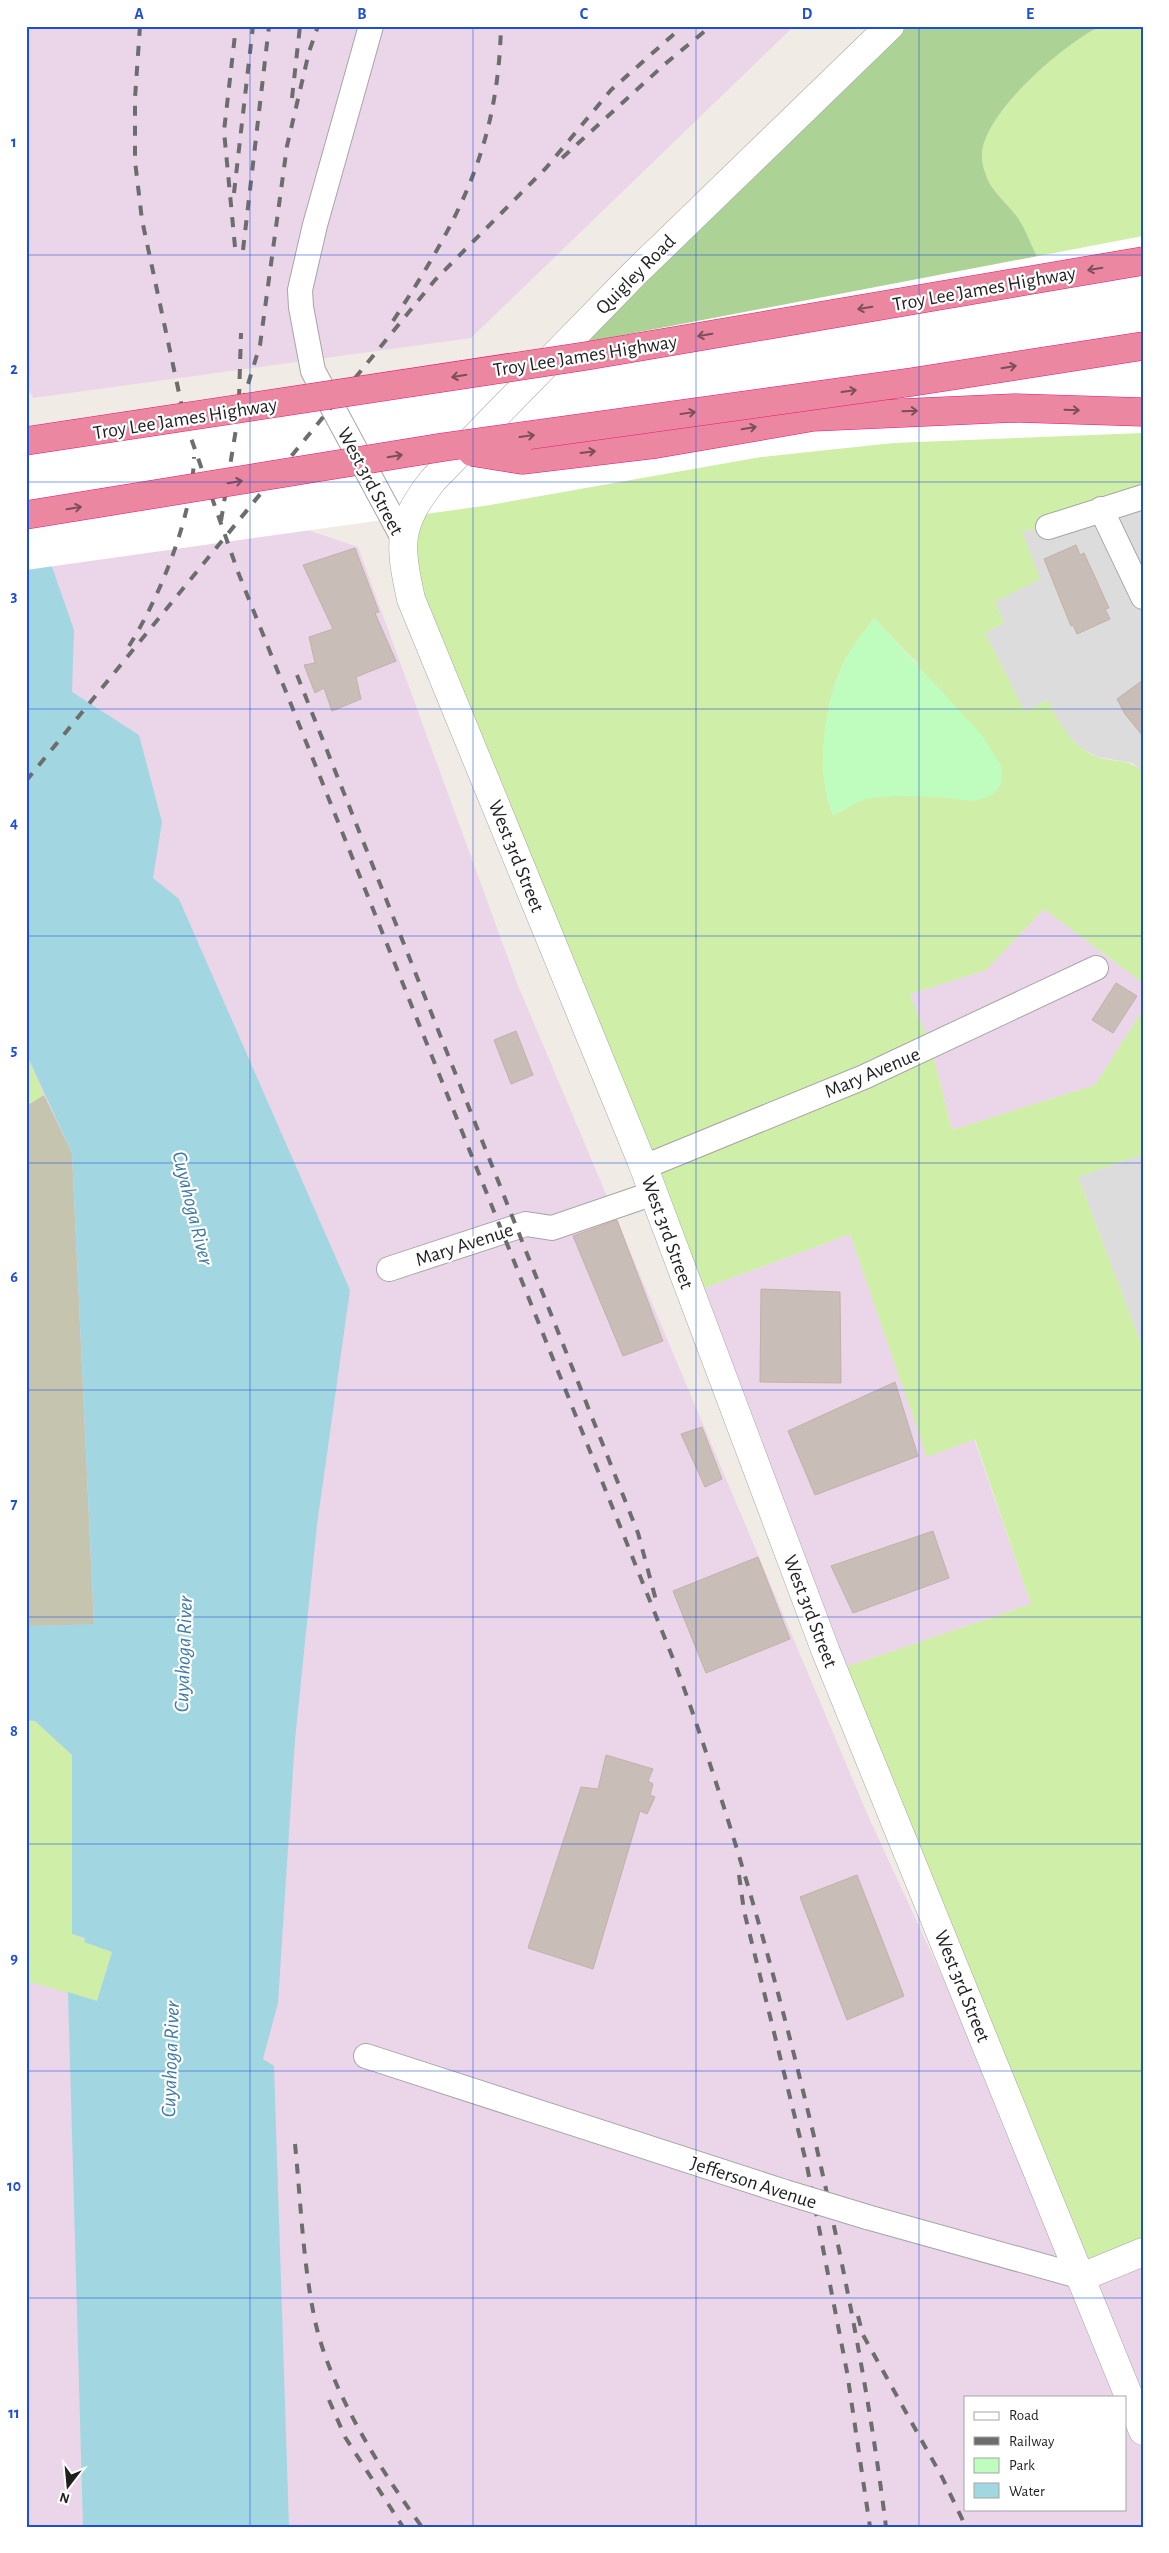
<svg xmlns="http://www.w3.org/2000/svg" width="1169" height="2553" font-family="'Alegreya Sans',sans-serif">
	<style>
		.residential { fill: #dddcdc }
		.industrial { fill: #ead6e8; fill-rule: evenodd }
		.construction { fill: #c5c4af }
		.grass { fill: #cfeea7; fill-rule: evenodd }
		.forest { fill: #add296 }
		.park { fill: #bffdbf }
		.water { fill: #a2d7e1 }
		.pier { fill: #fff }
		.building { fill: #c8bdb7; stroke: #c3b0a6 }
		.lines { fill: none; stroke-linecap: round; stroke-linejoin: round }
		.minor-casing { stroke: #a6a6a6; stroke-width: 26 }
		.tertiary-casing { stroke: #a6a6a6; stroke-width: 29 }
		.motorway-casing { stroke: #e61970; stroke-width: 29 }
		.minor { stroke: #fff; stroke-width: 24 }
		.tertiary { stroke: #fff; stroke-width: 28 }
		.motorway { stroke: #ec87a2; stroke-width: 28 }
		.rail { stroke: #6d6d6d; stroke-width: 4; stroke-dasharray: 10 10; stroke-linecap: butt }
		.minor-bridge-casing { stroke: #a6a6a6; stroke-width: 26; stroke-linecap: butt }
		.motorway-bridge-casing { stroke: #e61970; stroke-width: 29; stroke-linecap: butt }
		.minor-bridge { stroke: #fff; stroke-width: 24 }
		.motorway-bridge { stroke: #ec87a2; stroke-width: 28 }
		.oneway { stroke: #7b4e5a }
		.grid { fill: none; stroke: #1d4ed8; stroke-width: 1; stroke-opacity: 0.55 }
		.labels { text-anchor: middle; stroke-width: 4.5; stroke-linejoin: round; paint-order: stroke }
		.street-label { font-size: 20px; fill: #1f1f1f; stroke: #fff }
		.water-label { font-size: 21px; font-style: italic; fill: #3f7aa5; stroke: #fff }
		.neatline { fill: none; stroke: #1d4ed8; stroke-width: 2 }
		.grid-label { font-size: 16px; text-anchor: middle; font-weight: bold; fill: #1d4ed8 }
	</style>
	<rect width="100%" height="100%" fill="#f0ebe4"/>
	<path class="residential" d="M 1143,497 L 1143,773 L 1133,763 L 1098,757 L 1082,749 L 1066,734 L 1047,700 L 1025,713 L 985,633 L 1004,623 L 995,602 L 1022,531 L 1048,527 Z
		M 1143,1154 L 1143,1349 L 1078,1177 Z"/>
	<path class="industrial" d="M 26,26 L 794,26 L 471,338 L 33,398 L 26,383 Z
		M 26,435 L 358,547 L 517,983 L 869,1818 L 1081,2277 L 1143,2252 L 1143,2527 L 26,2527 ZM 965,2397 L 1125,2397 L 1125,2509 L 965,2509 Z
		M 1044,909 L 1143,983 L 1143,1010 L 1095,1085 L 952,1130 L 931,1047 L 910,994 L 986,970 Z
		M 850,1234 L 927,1456 L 974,1439 L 1031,1604 L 834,1671 L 691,1293 Z"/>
	<path class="construction" d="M 44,1095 L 72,1153 L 94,1625 L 26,1626 L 26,1106 Z"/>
	<path class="grass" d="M 1101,26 L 1143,26 L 1143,237 L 1038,259 C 1031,245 1026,230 1018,218 C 1009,205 990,190 986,175 C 984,170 982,163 982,157 C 980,115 1066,42 1101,26 Z
		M 1143,423 L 1143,497 L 1048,527 L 1022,531 L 1040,579 L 995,602 L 1004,623 L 985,633 L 1025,712 L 1047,700 C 1060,723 1071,747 1097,757 C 1113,763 1131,758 1143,773 L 1143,983 L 1044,909 L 986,970 L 910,994 L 931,1047 L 952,1130 L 1095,1085 L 1143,1010 L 1143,1154 L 1078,1177 L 1143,1349 L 1143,2252 L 1082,2277 L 834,1671 L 1031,1604 L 975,1439 L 927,1457 L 850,1234 L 691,1293 L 411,599 L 413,506 L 433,480 ZM 874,618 L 917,663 L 973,801 C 942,797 894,790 864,799 C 854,803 844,811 833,815 C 815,775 824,705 842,666 C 849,649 864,633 874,618 Z
		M 26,1053 L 44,1095 L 26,1106 Z
		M 26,1720 L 35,1721 L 72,1755 L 72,1934 L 112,1951 L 97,2001 L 26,1981 Z"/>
	<path class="forest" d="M 890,26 L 1101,26 C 1066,42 980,115 982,157 C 982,163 984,170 986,175 C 990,190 1009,205 1018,218 C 1026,230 1031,245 1038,259 L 563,346 Z"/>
	<path class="park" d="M 874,618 L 981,734 L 1002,767 L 1001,784 L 993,795 L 973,801 L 942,797 L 896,796 L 865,799 L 833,815 C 815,775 824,705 842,666 C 849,649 864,633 874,618 Z"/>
	<path class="water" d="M 26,492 L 74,630 L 72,692 L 139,735 L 162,822 L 153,878 L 179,899 L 350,1290 L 317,1525 L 295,1740 L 278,2003 L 263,2059 L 274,2066 L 289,2527 L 83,2527 L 68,1992 L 97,2001 L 112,1952 L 84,1942 L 85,1938 L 72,1934 L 72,1755 L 35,1721 L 26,1720 L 26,1626 L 94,1624 L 72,1153 L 26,1053 Z"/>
	<path class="pier" d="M 1143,236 L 1143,433 L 893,443 L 761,457 L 490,505 L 26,570 L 26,427 L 546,350 Z"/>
	<path class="building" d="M 1076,545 L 1080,555 L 1084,553 L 1109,608 L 1105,609 L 1110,619 L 1077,634 L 1073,625 L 1071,626 L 1044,559 Z
		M 355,548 L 379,612 L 375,613 L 396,661 L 356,677 L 361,699 L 332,711 L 324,688 L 315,693 L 304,665 L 315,663 L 309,637 L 333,629 L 303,565 Z
		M 1143,680 L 1143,736 L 1125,714 L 1117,699 Z
		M 1116,983 L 1137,996 L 1113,1033 L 1092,1020 Z
		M 516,1031 L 533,1075 L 511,1084 L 494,1040 Z
		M 617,1220 L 663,1341 L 623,1356 L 573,1236 Z
		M 761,1289 L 840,1292 L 841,1383 L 760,1382 Z
		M 895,1382 L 918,1456 L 815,1495 L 788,1431 Z
		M 702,1427 L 722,1479 L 705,1487 L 681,1434 Z
		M 933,1531 L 949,1578 L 853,1613 L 831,1566 Z
		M 758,1557 L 790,1639 L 706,1673 L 673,1591 Z
		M 606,1755 L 653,1769 L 648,1781 L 653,1784 L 650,1795 L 655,1797 L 647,1814 L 640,1811 L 593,1969 L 528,1948 L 581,1787 L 598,1789 Z
		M 857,1875 L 904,1996 L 847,2020 L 800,1897 Z"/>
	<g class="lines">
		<defs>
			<path id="minor" d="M 371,26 L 315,225 L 300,290 L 301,307 L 313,371 L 403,538
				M 1101,509 L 1143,597
				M 1048,527 L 1143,497
				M 644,1167 L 864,1077 L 1096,968
				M 389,1269 L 526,1224 L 552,1228 L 654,1193
				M 366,2056 L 785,2192
				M 867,2217 L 1082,2277"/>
			<path id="tertiary" d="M 890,26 L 635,273 L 433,480 C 397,526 399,544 411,599 L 641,1160 L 826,1652 L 1143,2431
				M 1082,2277 L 1143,2252"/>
			<path id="motorway" d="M 522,460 L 656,444 L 813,417 L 1014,408 L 1143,412"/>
		</defs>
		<use href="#minor" class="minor-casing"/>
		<use href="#tertiary" class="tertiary-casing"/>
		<use href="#motorway" class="motorway-casing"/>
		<use href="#minor" class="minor"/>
		<use href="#tertiary" class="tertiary"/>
		<use href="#motorway" class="motorway"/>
		<path class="rail" d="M 140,26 L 135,98 L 135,161 L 142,220 L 185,421 L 238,572 L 676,1666 C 733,1823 778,1983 816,2145 C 845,2271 870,2399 886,2527
			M 292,98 L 300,26
			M 562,158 L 665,64 L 711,26
			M 234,193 L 253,26
			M 235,247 L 224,131 L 236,26
			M 243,250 L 269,26
			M 393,321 C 458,221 498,149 501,26
			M 239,399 L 241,333
			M 221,521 L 238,417 L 260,345 L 287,146 L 309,52 L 318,26
			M 129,646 C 160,597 193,515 194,457
			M 297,675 L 638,1533 L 657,1604
			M 26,781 L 435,280 L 546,168 L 611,90 L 683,26
			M 739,1875 L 744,1911 L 807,2166 L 847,2372 L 870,2527
			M 295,2144 C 301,2204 303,2267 316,2325 C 332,2393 381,2471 422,2527
			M 858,2316 L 863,2335 L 942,2477 L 966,2527
			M 329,2400 L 345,2437 L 403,2527"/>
		<defs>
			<path id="minor-bridge" d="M 785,2192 L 867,2217"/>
			<path id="motorway-bridge" d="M 26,441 L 586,356 L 1143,261
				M 472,452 L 522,460
				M 26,515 L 444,447 L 912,382 L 1143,346"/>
		</defs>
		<use href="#minor-bridge" class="minor-bridge-casing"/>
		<use href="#motorway-bridge" class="motorway-bridge-casing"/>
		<use href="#minor-bridge" class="minor-bridge"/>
		<use href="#motorway-bridge" class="motorway-bridge"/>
	</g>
	<defs><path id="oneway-shaft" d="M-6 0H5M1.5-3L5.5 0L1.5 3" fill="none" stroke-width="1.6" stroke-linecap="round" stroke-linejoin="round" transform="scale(1.25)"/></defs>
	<g class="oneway">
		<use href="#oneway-shaft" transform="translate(1095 269) rotate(170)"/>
		<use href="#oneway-shaft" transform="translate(865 308) rotate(170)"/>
		<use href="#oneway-shaft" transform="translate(705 335) rotate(170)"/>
		<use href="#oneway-shaft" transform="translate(1009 367) rotate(-9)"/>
		<use href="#oneway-shaft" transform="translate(459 376) rotate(171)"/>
		<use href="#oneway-shaft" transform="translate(849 391) rotate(-8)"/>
		<use href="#oneway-shaft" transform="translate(1072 410) rotate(2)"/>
		<use href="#oneway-shaft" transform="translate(910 411) rotate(-2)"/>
		<use href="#oneway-shaft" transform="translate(688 413) rotate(-8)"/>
		<use href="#oneway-shaft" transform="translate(749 428) rotate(-10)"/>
		<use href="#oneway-shaft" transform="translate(527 436) rotate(-8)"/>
		<use href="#oneway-shaft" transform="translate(588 452) rotate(-7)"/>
		<use href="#oneway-shaft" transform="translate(395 456) rotate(-10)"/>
		<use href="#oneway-shaft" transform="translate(235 482) rotate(-9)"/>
		<use href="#oneway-shaft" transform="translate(74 508) rotate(-9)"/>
	</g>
	<path class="grid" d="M 250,26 L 250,2527M 473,26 L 473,2527M 696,26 L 696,2527M 919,26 L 919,2527M 26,255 L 1143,255M 26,482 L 1143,482M 26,709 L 1143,709M 26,936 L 1143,936M 26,1163 L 1143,1163M 26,1390 L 1143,1390M 26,1617 L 1143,1617M 26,1844 L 1143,1844M 26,2071 L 1143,2071M 26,2298 L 1143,2298"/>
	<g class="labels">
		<g class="street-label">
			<text transform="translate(635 274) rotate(-45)" y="7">Quigley Road</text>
			<text transform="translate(984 288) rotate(-10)" y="7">Troy Lee James Highway</text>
			<text transform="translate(585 355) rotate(-9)" y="7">Troy Lee James Highway</text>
			<text transform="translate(185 418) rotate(-9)" y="7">Troy Lee James Highway</text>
			<text transform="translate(371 481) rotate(62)" y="7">West 3rd Street</text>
			<text transform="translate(517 856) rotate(68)" y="7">West 3rd Street</text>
			<text transform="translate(872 1072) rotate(-23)" y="7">Mary Avenue</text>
			<text transform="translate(668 1232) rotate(70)" y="7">West 3rd Street</text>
			<text transform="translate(464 1244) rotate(-18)" y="7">Mary Avenue</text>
			<text transform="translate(811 1611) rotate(69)" y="7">West 3rd Street</text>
			<text transform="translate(963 1986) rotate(68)" y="7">West 3rd Street</text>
			<text transform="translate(754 2182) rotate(18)" y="7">Jefferson Avenue</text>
		</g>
		<g class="water-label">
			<text transform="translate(193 1208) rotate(76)" y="7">Cuyahoga River</text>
			<text transform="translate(183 1654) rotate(-88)" y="7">Cuyahoga River</text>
			<text transform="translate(170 2059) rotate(-88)" y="7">Cuyahoga River</text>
		</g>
	</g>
	<rect width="1169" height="2553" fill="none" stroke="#ffffff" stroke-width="55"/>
	<rect x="964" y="2396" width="162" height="115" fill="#ffffff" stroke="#a5a5a5"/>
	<rect x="974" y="2412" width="25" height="8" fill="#ffffff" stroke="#a5a5a5"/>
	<text x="1009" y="2420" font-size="15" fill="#1f1f1f">Road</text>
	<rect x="974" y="2437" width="25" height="8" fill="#6d6d6d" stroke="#a5a5a5"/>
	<text x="1009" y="2446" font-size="15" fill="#1f1f1f">Railway</text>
	<rect x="974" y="2458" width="25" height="15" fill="#bffdbf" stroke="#a5a5a5"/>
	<text x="1009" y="2470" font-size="15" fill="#1f1f1f">Park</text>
	<rect x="974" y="2483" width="25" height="15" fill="#a2d7e1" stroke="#a5a5a5"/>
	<text x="1009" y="2496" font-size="15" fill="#1f1f1f">Water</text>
	<g transform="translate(68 2486) rotate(196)" stroke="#ffffff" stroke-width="4" paint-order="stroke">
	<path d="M0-4L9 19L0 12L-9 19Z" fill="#1f1f1f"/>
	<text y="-8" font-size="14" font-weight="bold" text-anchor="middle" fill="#1f1f1f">N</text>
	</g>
	<rect x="28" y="28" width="1114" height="2498" class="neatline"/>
	<g class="grid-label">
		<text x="139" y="19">A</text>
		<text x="362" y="19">B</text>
		<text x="584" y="19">C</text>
		<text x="807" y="19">D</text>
		<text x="1030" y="19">E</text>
		<text x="14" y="147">1</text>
		<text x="14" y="374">2</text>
		<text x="14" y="601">3</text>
		<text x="14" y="828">4</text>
		<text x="14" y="1055">5</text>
		<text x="14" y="1282">6</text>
		<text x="14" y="1509">7</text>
		<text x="14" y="1736">8</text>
		<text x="14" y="1963">9</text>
		<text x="14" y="2191">10</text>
		<text x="14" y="2418">11</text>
	</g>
</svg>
